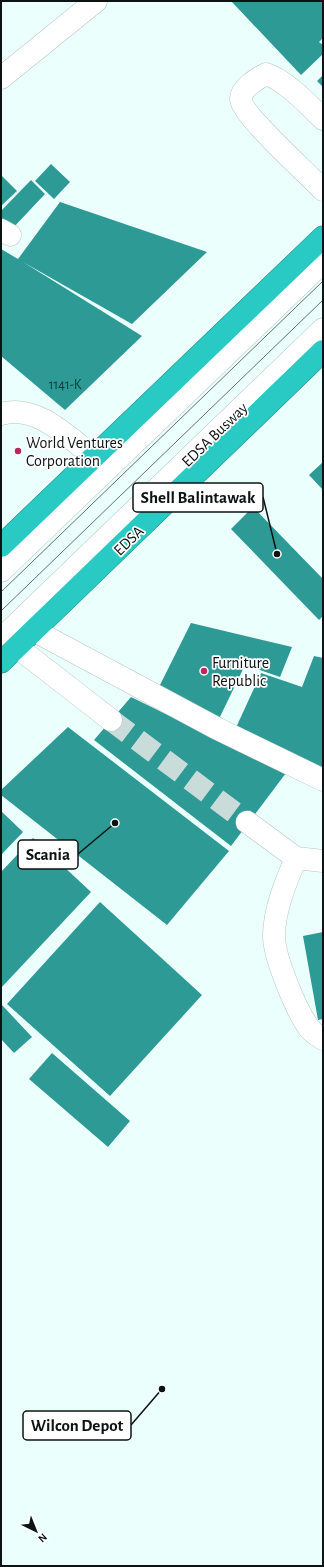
<svg xmlns="http://www.w3.org/2000/svg" width="324" height="1567" font-family="'Alegreya Sans',sans-serif">
	<style>
		.building { fill: #2d9a95 }
		.lines { fill: none; stroke-linecap: round; stroke-linejoin: round }
		.minor-tunnel { stroke: #cadcda; stroke-width: 22; stroke-dasharray: 22 11; stroke-linecap: butt }
		.minor-casing { stroke: #b3c6c4; stroke-width: 23 }
		.highway-casing { stroke: #1f8a85; stroke-width: 23 }
		.minor { stroke: #fff; stroke-width: 22 }
		.highway { stroke: #29cac3; stroke-width: 22 }
		.tram { stroke: #65716f; stroke-width: 1 }
		.poi-dot { fill: #b72a5d; stroke: #fff; stroke-width: 1.5 }
		.labels { text-anchor: middle; stroke-width: 3.5; stroke-linejoin: round; paint-order: stroke }
		.number-label { font-size: 14px; fill: #143533 }
		.street-label { font-size: 16px; fill: #0c1312; stroke: #fff }
		.poi-label { font-size: 16px; fill: #0c1312; stroke: #fff; text-anchor: start }
		.leader { fill: none; stroke: #0c1312; stroke-width: 1.5 }
		.callout-dot { fill: #0c1312; stroke: #fff; stroke-width: 1.5 }
		.callout { fill: #fff; stroke: #0c1312; stroke-width: 1.5 }
		.callout-label { font-size: 17px; text-anchor: middle; font-weight: bold; fill: #0c1312 }
	</style>
	<rect width="100%" height="100%" fill="#ebfffd"/>
	<path class="building" d="M 231,1 L 323,1 L 323,38 L 319,42 L 323,45 L 323,54 L 301,75 Z
		M 323,75 L 323,87 L 317,81 Z
		M 51,164 L 70,182 L 54,199 L 35,181 Z
		M 1,175 L 17,191 L 1,206 Z
		M 31,180 L 45,194 L 12,229 L 1,219 L 1,211 Z
		M 60,202 L 207,252 L 132,324 L 23,262 L 142,336 L 65,410 L 1,356 L 1,249 L 18,259 Z
		M 323,462 L 323,490 L 309,475 Z
		M 253,507 L 323,579 L 323,616 L 319,620 L 231,529 Z
		M 191,623 L 292,647 L 280,677 L 245,665 L 217,723 L 157,691 Z
		M 314,656 L 323,658 L 323,776 L 234,732 L 261,673 L 302,687 Z
		M 131,697 L 286,773 L 231,846 L 94,740 Z
		M 68,727 L 229,851 L 167,925 L 1,795 L 1,790 Z
		M 1,811 L 23,832 L 1,855 Z
		M 33,838 L 91,892 L 1,988 L 1,872 Z
		M 100,902 L 202,995 L 110,1096 L 7,1004 Z
		M 323,932 L 323,1019 L 318,1020 L 303,936 Z
		M 1,1004 L 32,1037 L 14,1053 L 1,1039 Z
		M 52,1053 L 130,1121 L 108,1147 L 29,1079 Z"/>
	<g class="lines">
		<path class="minor-tunnel" d="M 111,720 L 247,822"/>
		<defs>
			<path id="minor" d="M 1,78 L 96,1
				M 323,119 C 308,104 285,80 266,74 C 258,78 240,89 241,99 C 241,114 309,175 323,190
				M 1,230 L 10,235
				M 1,414 C 36,403 69,438 94,457
				M 1,571 L 323,262
				M 35,631 L 218,729 L 323,780
				M 1,639 L 323,329
				M 17,647 L 111,720
				M 247,822 L 296,858 L 323,861
				M 296,858 C 286,882 275,907 274,934 C 273,955 296,1010 309,1028 C 312,1032 318,1036 323,1039"/>
			<path id="highway" d="M 1,546 L 323,237
				M 1,662 L 323,351"/>
		</defs>
		<use href="#minor" class="minor-casing"/>
		<use href="#highway" class="highway-casing"/>
		<use href="#minor" class="minor"/>
		<use href="#highway" class="highway"/>
		<path class="tram" d="M 1,592 L 323,281
			M 1,611 L 323,300"/>
	</g>
	<g class="poi-dot">
		<circle cx="18" cy="451" r="4"/>
		<circle cx="204" cy="671" r="4"/>
	</g>
	<g class="labels">
		<g class="number-label">
			<text x="65" y="389">1141-K</text>
		</g>
		<g class="street-label">
			<text transform="translate(214 434) rotate(-44)" y="6">EDSA Busway</text>
			<text transform="translate(128 540) rotate(-44)" y="6">EDSA</text>
		</g>
		<g class="poi-label">
			<text x="26" y="448">World Ventures<tspan x="26" dy="18">Corporation</tspan></text>
			<text x="212" y="668">Furniture<tspan x="212" dy="18">Republic</tspan></text>
		</g>
	</g>
	<path class="leader" d="M277 554L263 497M115 823L78 854M162 1389L131 1425"/>
	<g class="callout-dot">
		<circle cx="277" cy="554" r="4"/>
		<circle cx="115" cy="823" r="4"/>
		<circle cx="162" cy="1389" r="4"/>
	</g>
	<g class="callout">
		<rect x="133" y="483" width="130" height="29" rx="4"/>
		<rect x="18" y="840" width="60" height="29" rx="4"/>
		<rect x="23" y="1411" width="108" height="29" rx="4"/>
	</g>
	<g class="callout-label">
		<text x="198" y="503">Shell Balintawak</text>
		<text x="48" y="860">Scania</text>
		<text x="77" y="1431">Wilcon Depot</text>
	</g>
	<rect width="324" height="1567" fill="none" stroke="#0c1312" stroke-width="4"/>
	<g transform="translate(36 1531) rotate(137)" stroke="#ffffff" stroke-width="3" paint-order="stroke">
	<path d="M0-3L7 15L0 10L-7 15Z" fill="#0c1312"/>
	<text y="-6" font-size="11" font-weight="bold" text-anchor="middle" fill="#0c1312">N</text>
	</g>
</svg>
